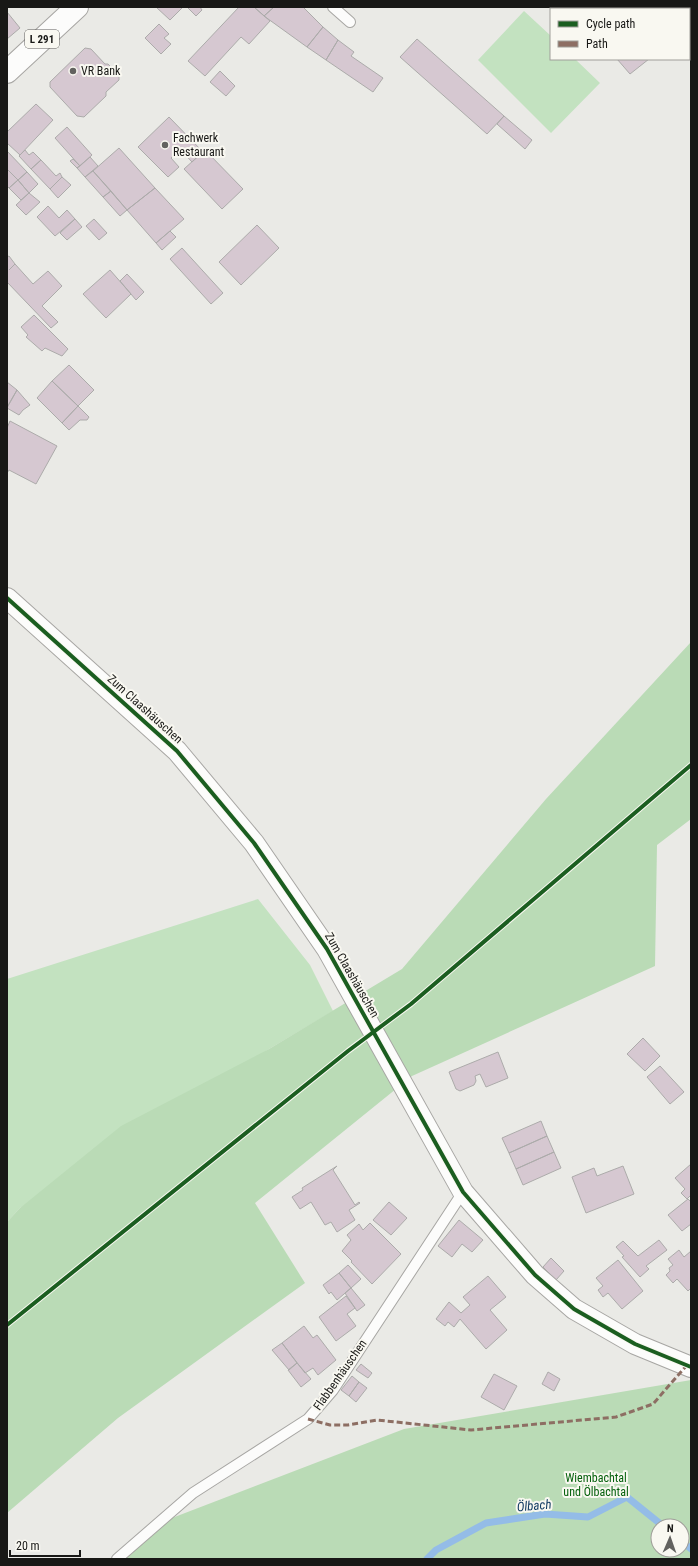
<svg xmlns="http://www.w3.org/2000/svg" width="698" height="1566" font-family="'Roboto Condensed',sans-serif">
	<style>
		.green { fill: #c3e2c0 }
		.forest { fill: #badbb6; fill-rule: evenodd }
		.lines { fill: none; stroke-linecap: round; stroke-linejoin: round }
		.stream { stroke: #94bce7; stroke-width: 7 }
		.building { fill: #d6c8d1; stroke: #acabaa }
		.lane-casing { stroke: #a7a6a3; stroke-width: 12 }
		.street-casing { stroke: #a7a6a3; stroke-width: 22 }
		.primary-casing { stroke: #a7a6a3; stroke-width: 24 }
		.lane { stroke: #fcfcfb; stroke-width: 10 }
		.street { stroke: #fcfcfb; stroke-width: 20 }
		.primary { stroke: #fcfcfb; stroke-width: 22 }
		.quiet { stroke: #8d6e63; stroke-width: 3; stroke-dasharray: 6 3; stroke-linecap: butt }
		.cycleway-casing { stroke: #f9f8f1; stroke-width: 6 }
		.cycleway { stroke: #1b5e20; stroke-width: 4 }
		.poi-dot { fill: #62625f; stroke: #f9f8f1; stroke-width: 1.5 }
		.labels { text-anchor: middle; stroke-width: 4; stroke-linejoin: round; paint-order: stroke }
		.shield { fill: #f9f8f1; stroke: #5c5b58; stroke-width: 1 }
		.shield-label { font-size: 11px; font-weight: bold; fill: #181816 }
		.poi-label { font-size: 12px; fill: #181816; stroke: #f9f8f1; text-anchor: start }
		.street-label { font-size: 12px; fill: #181816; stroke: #f9f8f1 }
		.park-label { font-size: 12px; fill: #05610d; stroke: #f9f8f1 }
		.water-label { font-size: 13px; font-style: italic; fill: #113a62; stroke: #f9f8f1 }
	</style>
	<rect width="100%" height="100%" fill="#eaeae6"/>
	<path class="green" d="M 524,11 L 551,36 L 551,59 L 575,59 L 600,83 L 551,133 L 478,60 Z
		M 258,899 L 310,965 L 333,1011 L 269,1049 L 20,1208 L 7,1222 L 7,979 Z"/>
	<path class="forest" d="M 691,642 L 691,819 L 657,845 L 655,966 L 412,1076 L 255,1203 L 305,1283 L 118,1418 L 7,1513 L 7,1222 L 20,1208 L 121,1126 L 269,1049 L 402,969 L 546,799 Z
		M 691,1380 L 691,1559 L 123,1559 L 172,1518 L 404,1429 ZM 658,1526 L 682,1526 L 682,1550 L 658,1550 Z"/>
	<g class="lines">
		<path class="stream" d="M 682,1541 L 691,1549
			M 427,1559 L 436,1550 L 486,1523 L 545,1514 L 588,1517 L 627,1497 L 663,1526"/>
	</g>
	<path class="building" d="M 156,7 L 183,7 L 170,20 Z
		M 187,7 L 200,7 L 202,10 L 196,16 Z
		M 239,7 L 254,7 L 270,21 L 249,44 L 241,37 L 205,76 L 188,61 Z
		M 254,7 L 274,7 L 264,16 Z
		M 274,7 L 303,7 L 323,27 L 307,47 L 264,16 Z
		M 550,7 L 609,7 L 611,9 L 552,9 Z
		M 7,12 L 20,28 L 7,39 Z
		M 159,24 L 169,34 L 164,38 L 171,44 L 161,54 L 145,38 Z
		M 323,27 L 338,40 L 326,60 L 307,47 Z
		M 417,39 L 504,116 L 487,134 L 400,57 Z
		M 338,40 L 354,52 L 351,56 L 383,78 L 373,92 L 326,60 Z
		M 85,48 L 91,49 L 105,64 L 108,64 L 119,75 L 119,80 L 106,92 L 106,96 L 84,117 L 77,116 L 50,87 L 50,82 Z
		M 617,59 L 649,59 L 630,74 Z
		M 220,71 L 235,86 L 226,96 L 210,82 Z
		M 36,104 L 53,120 L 20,155 L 7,143 L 7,132 Z
		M 504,116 L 532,140 L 525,149 L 497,124 Z
		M 169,117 L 203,152 L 192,162 L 180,149 L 171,158 L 179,167 L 168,177 L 138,147 Z
		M 67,127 L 92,155 L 80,166 L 55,138 Z
		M 119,148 L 155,188 L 127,210 L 93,171 Z
		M 25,150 L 29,155 L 33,152 L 41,160 L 31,169 L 19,156 Z
		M 205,150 L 243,189 L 222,209 L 184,169 Z
		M 7,151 L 27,172 L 18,180 L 7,169 Z
		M 90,157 L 98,166 L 85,177 L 77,168 Z
		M 73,159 L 80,166 L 77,168 L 70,161 Z
		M 41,160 L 56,176 L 60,173 L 62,177 L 50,189 L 31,169 Z
		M 7,169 L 18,180 L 9,188 L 7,186 Z
		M 93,171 L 111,191 L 103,197 L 85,177 Z
		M 27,172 L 38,184 L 29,193 L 18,180 Z
		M 62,177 L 71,185 L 58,198 L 50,189 Z
		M 18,180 L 29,193 L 21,200 L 9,188 Z
		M 155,188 L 184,219 L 156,243 L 127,210 Z
		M 111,191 L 127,210 L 120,216 L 103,197 Z
		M 29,193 L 40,202 L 26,215 L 16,205 Z
		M 48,206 L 59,218 L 67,210 L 75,219 L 55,236 L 37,217 Z
		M 75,219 L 82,227 L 67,240 L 60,233 Z
		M 94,219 L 107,233 L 99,240 L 86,226 Z
		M 257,225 L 279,248 L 241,285 L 219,262 Z
		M 170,231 L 176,237 L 162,250 L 156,243 Z
		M 182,248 L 223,293 L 211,304 L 170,259 Z
		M 9,256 L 15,264 L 9,270 L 15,264 L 33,284 L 48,271 L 62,286 L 42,306 L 58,322 L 51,328 L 7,282 L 7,257 Z
		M 110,270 L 131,294 L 106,318 L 83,294 Z
		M 127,274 L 144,292 L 136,300 L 120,281 Z
		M 34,315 L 68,349 L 62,356 L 45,348 L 42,351 L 26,337 L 28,335 L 21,327 Z
		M 69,365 L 94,390 L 78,406 L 52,381 Z
		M 52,381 L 78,406 L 62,423 L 37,398 Z
		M 7,382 L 17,390 L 7,407 Z
		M 17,390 L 30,405 L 23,410 L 19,415 L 7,408 Z
		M 78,406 L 89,417 L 87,420 L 80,420 L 69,430 L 62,423 Z
		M 10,421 L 57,446 L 36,484 L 9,470 L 7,473 L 7,428 Z
		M 643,1038 L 660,1056 L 645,1071 L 627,1054 Z
		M 498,1052 L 508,1078 L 486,1087 L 480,1074 L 475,1076 L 476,1081 L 474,1085 L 460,1091 L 456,1089 L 449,1072 Z
		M 660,1066 L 684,1092 L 670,1104 L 647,1077 Z
		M 541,1121 L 547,1136 L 509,1153 L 502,1138 Z
		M 547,1136 L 554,1152 L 516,1169 L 509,1153 Z
		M 554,1152 L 561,1168 L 523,1185 L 516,1169 Z
		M 691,1164 L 691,1197 L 690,1196 L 687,1199 L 681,1193 L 685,1189 L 675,1178 Z
		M 337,1166 L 333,1170 L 355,1205 L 359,1202 L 360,1203 L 349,1210 L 355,1220 L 337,1232 L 331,1222 L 325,1225 L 311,1202 L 300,1209 L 292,1197 L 303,1190 L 302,1188 Z
		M 623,1166 L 634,1194 L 586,1213 L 572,1177 L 594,1168 L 597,1176 Z
		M 688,1199 L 691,1202 L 691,1224 L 682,1231 L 668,1215 Z
		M 389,1202 L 407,1218 L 391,1235 L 373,1220 Z
		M 459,1220 L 483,1240 L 472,1252 L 462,1244 L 452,1257 L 438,1246 Z
		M 370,1223 L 401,1254 L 372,1284 L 351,1262 L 352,1261 L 342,1251 L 351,1240 L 347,1235 L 359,1224 L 363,1230 Z
		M 659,1240 L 667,1250 L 646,1266 L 649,1269 L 640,1277 L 622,1257 L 624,1256 L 616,1247 L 623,1241 L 638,1256 Z
		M 679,1250 L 684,1257 L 691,1251 L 691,1288 L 688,1291 L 677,1279 L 673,1283 L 666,1275 L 670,1271 L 669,1268 L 673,1265 L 668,1259 Z
		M 551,1258 L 564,1271 L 556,1280 L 543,1267 Z
		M 618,1260 L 643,1291 L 622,1309 L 608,1293 L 603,1297 L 598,1290 L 603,1286 L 596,1278 Z
		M 348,1265 L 361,1279 L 351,1288 L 339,1273 Z
		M 339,1273 L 351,1288 L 337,1300 L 331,1292 L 329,1294 L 323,1285 Z
		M 488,1276 L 506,1297 L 490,1310 L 507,1330 L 486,1349 L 460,1319 L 454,1327 L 448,1322 L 445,1326 L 436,1319 L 449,1302 L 461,1313 L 470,1305 L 463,1297 Z
		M 351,1288 L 365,1305 L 357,1311 L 345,1293 Z
		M 346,1296 L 355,1308 L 347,1314 L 356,1326 L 336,1341 L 319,1317 Z
		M 304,1326 L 313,1338 L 317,1335 L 336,1360 L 318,1375 L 313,1368 L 305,1373 L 282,1343 Z
		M 282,1343 L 297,1363 L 289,1370 L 272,1350 Z
		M 297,1363 L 311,1379 L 301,1387 L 288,1370 Z
		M 361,1364 L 372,1373 L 368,1378 L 356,1370 Z
		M 548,1372 L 560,1379 L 554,1391 L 542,1384 Z
		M 494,1374 L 517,1386 L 504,1410 L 481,1397 Z
		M 352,1376 L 359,1382 L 349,1396 L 341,1390 Z
		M 359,1382 L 367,1388 L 356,1402 L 349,1396 Z"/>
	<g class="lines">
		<defs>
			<path id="lane" d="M 333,7 L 350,22
				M 117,1559 L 193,1493 L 308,1419 L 333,1390 L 463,1192"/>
			<path id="street" d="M 7,598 L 177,751 L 254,843 L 327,949 L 463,1192 L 535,1275 L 574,1309 L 635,1344 L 691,1367"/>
			<path id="primary" d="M 7,72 L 77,7"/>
		</defs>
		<use href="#lane" class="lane-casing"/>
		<use href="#street" class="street-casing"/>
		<use href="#primary" class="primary-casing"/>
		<use href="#lane" class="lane"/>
		<use href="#street" class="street"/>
		<use href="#primary" class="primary"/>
		<path class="quiet" d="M 308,1419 L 330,1425 L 348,1425 L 377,1420 L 471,1430 L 616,1417 L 653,1404 L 687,1365"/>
		<defs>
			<path id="cycleway" d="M 7,598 L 177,751 L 254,843 L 327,949 L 463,1192 L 535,1275 L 574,1309 L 635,1344 L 691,1367
				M 7,1325 L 348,1051 L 411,1004 L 691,765"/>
		</defs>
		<use href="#cycleway" class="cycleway-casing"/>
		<use href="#cycleway" class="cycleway"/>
	</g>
	<g class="poi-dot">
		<circle cx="73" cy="71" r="4"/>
		<circle cx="165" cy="145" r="4"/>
	</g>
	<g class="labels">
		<rect class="shield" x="25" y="30" width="34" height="18" rx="3"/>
		<g class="shield-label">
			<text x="42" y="43">L 291</text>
		</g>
		<g class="poi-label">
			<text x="81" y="75">VR Bank</text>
			<text x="173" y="142">Fachwerk<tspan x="173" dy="14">Restaurant</tspan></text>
		</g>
		<g class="street-label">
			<text transform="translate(145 709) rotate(42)" y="4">Zum Claashäuschen</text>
			<text transform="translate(352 975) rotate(60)" y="4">Zum Claashäuschen</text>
			<text transform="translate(340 1375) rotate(-55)" y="4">Flabbenhäuschen</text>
		</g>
		<g class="park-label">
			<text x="596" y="1482">Wiembachtal<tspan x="596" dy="14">und Ölbachtal</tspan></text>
		</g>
		<g class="water-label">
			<text transform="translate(534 1505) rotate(-5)" y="5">Ölbach</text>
		</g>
	</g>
	<rect width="698" height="1566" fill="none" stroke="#181816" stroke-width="16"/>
	<rect x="550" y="8" width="140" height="52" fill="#f9f8f1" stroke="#9f9e99"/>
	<rect x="558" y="21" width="20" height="6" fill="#1b5e20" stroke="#9f9e99"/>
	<text x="586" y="28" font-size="12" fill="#181816">Cycle path</text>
	<rect x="558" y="41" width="20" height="6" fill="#8d6e63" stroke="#9f9e99"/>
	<text x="586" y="48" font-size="12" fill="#181816">Path</text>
	<g transform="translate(670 1538) rotate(2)"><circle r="19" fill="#f9f8f1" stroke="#9f9e99"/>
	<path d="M0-3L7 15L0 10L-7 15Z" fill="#62625f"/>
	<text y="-6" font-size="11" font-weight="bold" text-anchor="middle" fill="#181816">N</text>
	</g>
	<path d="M10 1550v6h70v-6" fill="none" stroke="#181816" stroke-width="2"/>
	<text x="16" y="1550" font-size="12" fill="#181816" stroke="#f9f8f1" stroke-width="3" paint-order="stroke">20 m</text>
</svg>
